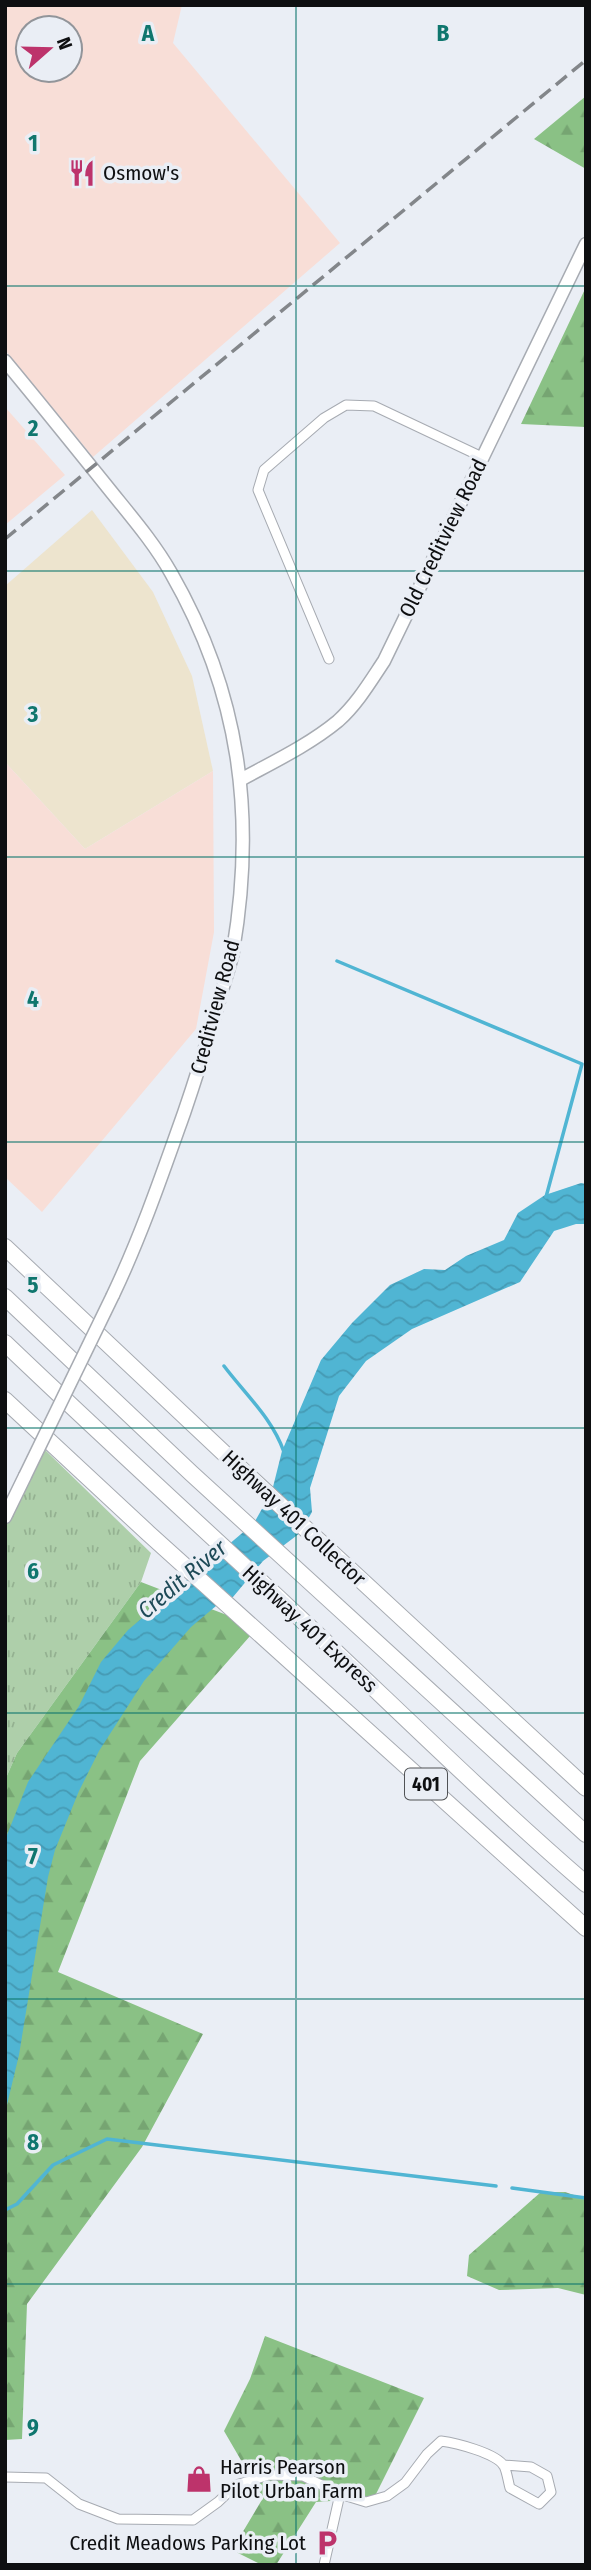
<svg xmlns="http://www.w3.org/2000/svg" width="591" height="2570" font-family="'Fira Sans Condensed',sans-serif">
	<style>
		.commercial { fill: #ede4ce }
		.industrial { fill: #f8ded7; fill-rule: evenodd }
		.grass { fill: url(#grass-tufts) }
		.forest { fill: url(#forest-firs) }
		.water { fill: url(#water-waves) }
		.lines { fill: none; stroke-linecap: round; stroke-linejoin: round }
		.stream { stroke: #50b5d3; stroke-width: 3.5 }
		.street-casing { stroke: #a7abb2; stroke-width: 11 }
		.secondary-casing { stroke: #a7abb2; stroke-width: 15 }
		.highway-casing { stroke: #a7abb2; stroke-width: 18 }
		.street { stroke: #fff; stroke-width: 9 }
		.secondary { stroke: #fff; stroke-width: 12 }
		.highway { stroke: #fff; stroke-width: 16 }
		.rail { stroke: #83868a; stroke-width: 3.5; stroke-dasharray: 14 7; stroke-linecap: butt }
		.secondary-bridge-casing { stroke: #a7abb2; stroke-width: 15; stroke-linecap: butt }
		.secondary-bridge { stroke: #fff; stroke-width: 12 }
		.grid { fill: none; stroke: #0f766e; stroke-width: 2; stroke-opacity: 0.55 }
		.labels { text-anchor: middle; stroke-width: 7; stroke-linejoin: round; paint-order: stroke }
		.shield { fill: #eaeef5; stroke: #505255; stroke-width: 2 }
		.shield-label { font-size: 19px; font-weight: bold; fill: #0e0f11 }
		.poi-label { font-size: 21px; fill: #0e0f11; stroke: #eaeef5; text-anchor: start }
		.street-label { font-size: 21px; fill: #0e0f11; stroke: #eaeef5 }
		.water-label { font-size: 23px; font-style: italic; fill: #1e4a57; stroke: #eaeef5 }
		.grid-label { font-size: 23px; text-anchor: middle; font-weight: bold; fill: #0f766e; stroke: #eaeef5; stroke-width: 7; stroke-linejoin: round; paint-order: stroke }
	</style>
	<defs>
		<pattern id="grass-tufts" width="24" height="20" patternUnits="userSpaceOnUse" patternTransform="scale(1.75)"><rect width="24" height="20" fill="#aecfaa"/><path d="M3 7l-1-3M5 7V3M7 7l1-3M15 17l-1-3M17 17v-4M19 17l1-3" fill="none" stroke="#94b191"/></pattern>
		<pattern id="forest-firs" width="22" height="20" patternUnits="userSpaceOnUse" patternTransform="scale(1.75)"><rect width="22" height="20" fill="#8ac185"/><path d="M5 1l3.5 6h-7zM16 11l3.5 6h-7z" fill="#76a572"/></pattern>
		<pattern id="water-waves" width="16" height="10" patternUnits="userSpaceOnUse" patternTransform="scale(1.75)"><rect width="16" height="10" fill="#50b5d3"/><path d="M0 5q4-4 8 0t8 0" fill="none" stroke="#459ab4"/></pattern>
	</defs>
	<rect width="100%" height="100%" fill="#eaeef5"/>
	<path class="commercial" d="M 92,510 L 153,592 L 192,676 L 213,771 L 85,849 L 5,762 L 5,586 Z"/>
	<path class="industrial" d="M 5,5 L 182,5 L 173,43 L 340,243 L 93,457 L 5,350 ZM 28,28 L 70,28 L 70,70 L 28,70 Z
		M 5,407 L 65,475 L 5,525 Z
		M 5,762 L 85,849 L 213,771 L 214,932 L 196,1029 L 42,1212 L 5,1177 Z"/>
	<path class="grass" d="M 43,1448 L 151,1553 L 141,1582 L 17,1753 L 5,1780 L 5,1528 Z"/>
	<path class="forest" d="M 586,96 L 586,169 L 534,139 Z
		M 586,287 L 586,427 L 521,424 Z
		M 141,1582 L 258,1627 L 140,1761 L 58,1972 L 203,2034 L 142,2147 L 27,2304 L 22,2439 L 5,2440 L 5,1780 L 17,1753 Z
		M 541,2192 L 565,2192 L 586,2199 L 586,2295 L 558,2288 L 499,2290 L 467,2276 L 469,2255 Z
		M 265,2336 L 424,2398 L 374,2498 L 316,2502 L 276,2565 L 262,2565 L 232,2550 L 263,2498 L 224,2431 L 250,2379 Z"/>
	<path class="water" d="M 581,1183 L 586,1184 L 586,1224 L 576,1224 L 554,1231 L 520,1282 L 412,1329 L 366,1361 L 339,1396 L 310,1488 L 312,1512 L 300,1533 L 263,1561 L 233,1597 L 222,1601 L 191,1627 L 144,1681 L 99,1751 L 79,1791 L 55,1850 L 48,1877 L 19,2055 L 5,2113 L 5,1840 L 28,1782 L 79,1706 L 101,1662 L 128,1630 L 254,1523 L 272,1491 L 282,1451 L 321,1360 L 352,1323 L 390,1285 L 424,1269 L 445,1270 L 466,1256 L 504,1240 L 518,1213 L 545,1195 Z"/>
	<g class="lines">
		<path class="stream" d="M 337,961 L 582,1064 L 546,1197
			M 224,1366 C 246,1395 272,1418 284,1452
			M 512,2188 L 586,2198
			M 5,2210 L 17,2204 L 53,2165 L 107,2139 L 496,2186"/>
		<defs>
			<path id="street" d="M 329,659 L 258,490 L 264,470 L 324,418 L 346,405 L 374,406 L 482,457
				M 5,2477 L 46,2478 L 79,2504 L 118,2519 L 193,2520 L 218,2502 L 236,2485 L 269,2475 L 303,2476 L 340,2494 L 366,2502 L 387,2496 L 405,2483 L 427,2454 L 441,2441 C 456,2443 496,2453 504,2466 C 507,2472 508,2481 510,2488 L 539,2504 L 551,2492 L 547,2476 L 531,2467 L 503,2465
				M 324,2565 L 340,2494"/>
			<path id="secondary" d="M 5,361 C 39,402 72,443 105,484 C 128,513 153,541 171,573 C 240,693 256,816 233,951 C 230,967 224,982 220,997 C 209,1036 197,1075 184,1113 C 162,1175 141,1236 113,1295
				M 240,780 C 273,762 309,745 338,721 C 357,704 370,682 384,661 L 586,244
				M 5,1517 L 25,1476"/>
			<path id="highway" d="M 5,1247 L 228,1457 L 586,1788
				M 5,1297 L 191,1473 L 586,1834
				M 5,1343 C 98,1432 193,1519 287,1606 C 387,1699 483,1795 586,1884
				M 5,1400 L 148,1533 L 586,1928"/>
		</defs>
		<use href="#street" class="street-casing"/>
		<use href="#secondary" class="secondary-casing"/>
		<use href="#highway" class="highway-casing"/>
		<use href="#street" class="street"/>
		<use href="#secondary" class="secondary"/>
		<use href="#highway" class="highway"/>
		<path class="rail" d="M 5,539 L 586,60"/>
		<defs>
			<path id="secondary-bridge" d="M 25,1476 L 113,1295"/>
		</defs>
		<use href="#secondary-bridge" class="secondary-bridge-casing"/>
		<use href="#secondary-bridge" class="secondary-bridge"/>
	</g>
	<path class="grid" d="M 296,5 L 296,2565M 5,286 L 586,286M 5,571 L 586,571M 5,857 L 586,857M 5,1142 L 586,1142M 5,1428 L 586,1428M 5,1713 L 586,1713M 5,1999 L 586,1999M 5,2284 L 586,2284"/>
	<defs>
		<symbol id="restaurant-bare" viewBox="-9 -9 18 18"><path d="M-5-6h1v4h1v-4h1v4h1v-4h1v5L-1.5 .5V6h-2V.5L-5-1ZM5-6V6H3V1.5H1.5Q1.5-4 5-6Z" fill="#bd336b" stroke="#eaeef5" stroke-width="2.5" paint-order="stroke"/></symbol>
		<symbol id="shop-bare" viewBox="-9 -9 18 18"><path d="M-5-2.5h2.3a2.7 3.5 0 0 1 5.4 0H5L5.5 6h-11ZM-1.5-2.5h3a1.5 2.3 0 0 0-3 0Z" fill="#bd336b" stroke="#eaeef5" stroke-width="2.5" paint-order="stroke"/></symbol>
		<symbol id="parking-bare" viewBox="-9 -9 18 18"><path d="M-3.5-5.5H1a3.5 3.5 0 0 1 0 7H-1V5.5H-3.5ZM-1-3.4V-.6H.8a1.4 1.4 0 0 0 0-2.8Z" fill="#bd336b" stroke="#eaeef5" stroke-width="2.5" paint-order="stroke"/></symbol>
	</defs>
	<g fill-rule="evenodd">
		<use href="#restaurant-bare" x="63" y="154" width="38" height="38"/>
		<use href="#shop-bare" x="180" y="2460" width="38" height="38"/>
		<use href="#parking-bare" x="308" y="2524" width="38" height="38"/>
	</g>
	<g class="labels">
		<rect class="shield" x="405" y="1768.5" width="42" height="31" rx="5"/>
		<g class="shield-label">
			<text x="426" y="1791">401</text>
		</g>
		<g class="poi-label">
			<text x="103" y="180">Osmow's</text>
			<text x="220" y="2474">Harris Pearson<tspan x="220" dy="24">Pilot Urban Farm</tspan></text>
			<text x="306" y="2550" text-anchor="end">Credit Meadows Parking Lot</text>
		</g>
		<g class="street-label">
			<text transform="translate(443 538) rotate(-64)" y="7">Old Creditview Road</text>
			<text transform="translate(215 1007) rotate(-75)" y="7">Creditview Road</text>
			<text transform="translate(294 1518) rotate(43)" y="7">Highway 401 Collector</text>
			<text transform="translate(310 1629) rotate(43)" y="7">Highway 401 Express</text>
		</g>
		<g class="water-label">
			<text transform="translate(182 1579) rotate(-40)" y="8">Credit River</text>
		</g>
	</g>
	<g class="grid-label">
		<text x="148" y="41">A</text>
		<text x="443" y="41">B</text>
		<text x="33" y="151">1</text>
		<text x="33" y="436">2</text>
		<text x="33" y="722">3</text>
		<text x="33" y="1007">4</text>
		<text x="33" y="1293">5</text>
		<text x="33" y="1579">6</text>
		<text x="33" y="1864">7</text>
		<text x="33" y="2150">8</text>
		<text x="33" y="2435">9</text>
	</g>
	<rect width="591" height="2570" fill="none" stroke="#0e0f11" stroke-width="14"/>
	<g transform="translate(49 49) rotate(70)"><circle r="33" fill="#eaeef5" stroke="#92959a" stroke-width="2"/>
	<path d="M0-5L12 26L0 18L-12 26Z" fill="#bd336b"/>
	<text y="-10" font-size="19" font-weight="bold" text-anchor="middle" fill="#0e0f11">N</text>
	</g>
</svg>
